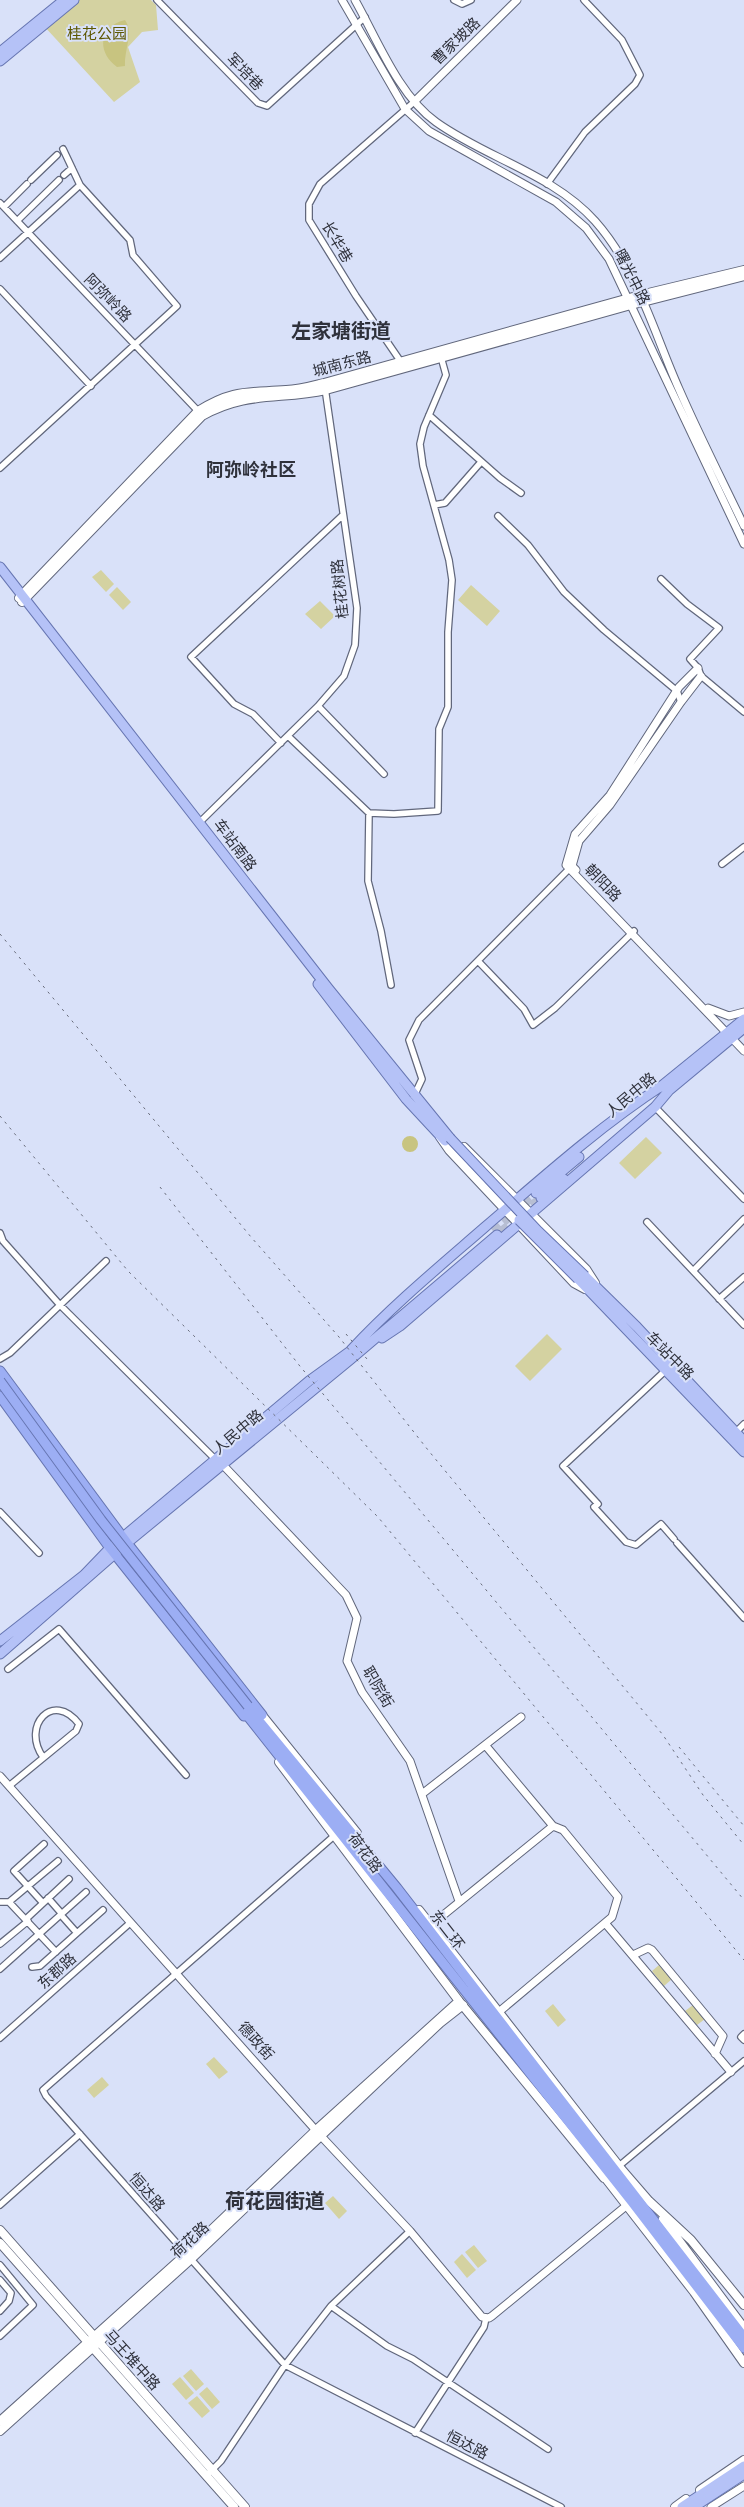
<svg xmlns="http://www.w3.org/2000/svg" width="744" height="2507" font-family="Poppins,'Noto Sans SC',sans-serif">
	<style>
		.green { fill: #d4d2a1 }
		.water { fill: #c8c480 }
		.lines { fill: none; stroke-linecap: round; stroke-linejoin: round }
		.primary-tunnel { stroke: #b7bed3; stroke-width: 9; stroke-dasharray: 9 4.5; stroke-linecap: butt }
		.minor-casing { stroke: #61677c; stroke-width: 8 }
		.tertiary-casing { stroke: #61677c; stroke-width: 9 }
		.secondary-casing { stroke: #61677c; stroke-width: 10 }
		.primary-casing { stroke: #6675b1; stroke-width: 11 }
		.trunk-casing { stroke: #6675b1; stroke-width: 11 }
		.minor { stroke: #fff; stroke-width: 5.5 }
		.tertiary { stroke: #fff; stroke-width: 7 }
		.secondary { stroke: #fff; stroke-width: 8 }
		.primary { stroke: #b5c2f7; stroke-width: 9 }
		.trunk { stroke: #9caef4; stroke-width: 9 }
		.rail { stroke: #696d7c; stroke-width: 1; stroke-dasharray: 2.5 5; stroke-linecap: butt }
		.primary-bridge-casing { stroke: #6675b1; stroke-width: 11; stroke-linecap: butt }
		.trunk-bridge-casing { stroke: #6675b1; stroke-width: 11; stroke-linecap: butt }
		.primary-bridge { stroke: #b5c2f7; stroke-width: 9 }
		.trunk-bridge { stroke: #9caef4; stroke-width: 9 }
		.labels { text-anchor: middle; stroke-width: 4; stroke-linejoin: round; paint-order: stroke }
		.park-label { font-size: 15px; fill: #5d5701; stroke: #d9e1f9 }
		.street-label { font-size: 15px; fill: #2f313b; stroke: #d9e1f9 }
		.quarter-label { font-size: 18px; font-weight: bold; fill: #2f313b; stroke: #d9e1f9 }
		.district-label { font-size: 20px; font-weight: bold; fill: #2f313b; stroke: #d9e1f9 }
	</style>
	<rect width="100%" height="100%" fill="#d9e1f9"/>
	<path class="green" d="M 78,0 L 151,0 L 156,5 L 158,30 L 142,32 L 128,47 L 140,82 L 114,102 L 43,25 Z
		M 101,570 L 114,584 L 106,592 L 92,577 Z
		M 471,585 L 500,611 L 487,626 L 458,600 Z
		M 117,587 L 131,602 L 123,610 L 109,595 Z
		M 320,601 L 335,616 L 321,629 L 305,614 Z
		M 646,1137 L 662,1153 L 635,1179 L 619,1163 Z
		M 547,1334 L 562,1349 L 530,1381 L 515,1366 Z
		M 659,1965 L 672,1979 L 664,1986 L 652,1971 Z
		M 553,2004 L 566,2020 L 558,2027 L 545,2011 Z
		M 693,2005 L 705,2019 L 697,2025 L 685,2011 Z
		M 214,2057 L 228,2072 L 219,2079 L 206,2064 Z
		M 102,2077 L 109,2085 L 94,2098 L 87,2090 Z
		M 333,2196 L 347,2211 L 339,2219 L 325,2203 Z
		M 474,2245 L 487,2261 L 478,2268 L 465,2252 Z
		M 462,2254 L 476,2270 L 467,2278 L 454,2262 Z
		M 191,2369 L 204,2384 L 196,2391 L 183,2376 Z
		M 180,2377 L 194,2393 L 186,2400 L 172,2384 Z
		M 207,2387 L 220,2402 L 212,2409 L 199,2394 Z
		M 197,2396 L 210,2411 L 202,2418 L 188,2403 Z"/>
	<path class="water" d="M 125,20 C 134,32 124,50 125,66 L 117,67 C 96,52 99,26 125,20 Z
		M402 1144a8 8 0 1 1 16 0a8 8 0 1 1-16 0Z"/>
	<g class="lines">
		<path class="primary-tunnel" d="M 493,1231 L 536,1193
			M 501,1232 L 541,1198"/>
		<defs>
			<path id="minor" d="M 157,0 L 258,103 L 267,106 L 365,17
				M 454,0 L 462,4 L 471,0
				M 64,175 L 72,168
				M 31,180 L 57,155
				M 547,184 L 585,132 L 635,84 L 640,75 L 622,40 L 584,0
				M 0,203 L 198,411
				M 4,207 L 27,184
				M 17,221 L 59,180
				M 0,258 L 80,185
				M 0,289 L 91,386
				M 401,362 L 356,296 L 309,220 L 309,204 L 320,184 L 414,102
				M 429,415 L 500,478 L 521,493
				M 0,468 L 177,306 L 133,255 L 130,240 L 80,185 L 63,149
				M 434,505 L 445,503 L 481,462
				M 498,516 L 528,545 L 564,592 L 604,630 L 677,691 L 681,702
				M 661,579 L 687,604 L 719,628 L 690,659 L 698,668 L 701,676 L 744,712
				M 318,706 L 384,774
				M 288,736 L 369,813 L 394,814 L 438,811 L 439,729 L 448,707 L 448,632 L 452,580 L 449,560 L 423,466 L 420,444 L 424,427 L 446,375 L 441,357
				M 281,743 L 253,714 L 234,704 L 191,657 L 343,515
				M 369,813 L 368,881 L 381,931 L 391,985
				M 200,822 L 318,706 L 344,676 L 355,645 L 357,608 L 325,388
				M 722,864 L 744,847
				M 478,961 L 524,1009 L 533,1025 L 555,1008 L 634,931
				M 414,1096 L 422,1079 L 409,1040 L 419,1020 L 572,866
				M 655,1107 L 744,1199
				M 647,1222 L 744,1325
				M 0,1233 L 3,1241 L 60,1305 L 215,1459
				M 693,1271 L 744,1219
				M 719,1299 L 744,1277
				M 0,1359 L 10,1353 L 106,1261
				M 665,1371 L 563,1466 L 598,1504 L 594,1507 L 626,1542 L 636,1545 L 661,1524 L 674,1539
				M 736,1432 L 744,1424
				M 0,1512 L 39,1553
				M 677,1543 L 744,1618
				M 8,1669 L 59,1629 L 186,1775
				M 9,1786 L 76,1731 L 79,1724 C 53,1690 21,1726 43,1757
				M 334,1836 L 43,2090 L 46,2096 L 285,2365 L 561,2507
				M 48,1898 L 62,1914
				M 0,1902 L 9,1902 L 58,1861
				M 9,1902 L 56,1952
				M 43,1903 L 14,1871 L 44,1844
				M 26,1919 L 69,1879
				M 77,1933 L 103,1910
				M 0,1944 L 28,1921
				M 32,1967 L 40,1966 L 77,1933 L 61,1915
				M 0,1969 L 86,1892
				M 744,2034 L 741,2037 L 744,2040
				M 0,2038 L 130,1923
				M 619,2166 L 744,2061
				M 0,2205 L 80,2134
				M 0,2265 L 33,2305 L 0,2336
				M 0,2280 L 11,2293 L 9,2301 L 0,2311
				M 331,2306 L 387,2346 L 413,2359 L 548,2449
				M 415,2433 L 484,2327 L 486,2318
				M 209,2473 L 221,2461 L 285,2365 L 331,2306 L 410,2231"/>
			<path id="tertiary" d="M 342,0 L 405,109 L 429,131 L 556,202 L 586,228 L 609,259 L 744,544
				M 355,0 C 377,39 399,96 436,122 C 486,158 553,174 595,221 C 637,268 654,333 679,389 C 699,435 722,480 744,526
				M 414,102 L 517,0
				M 698,668 L 679,687 L 610,795 L 575,834 L 566,865 L 744,1051
				M 576,870 L 572,866 L 579,841 L 610,805 L 681,702 L 701,676
				M 708,1008 L 729,1016 L 744,1012
				M 222,1464 L 346,1595 L 357,1618 L 347,1661 L 362,1692 L 410,1761 L 459,1901
				M 486,1746 L 553,1826 L 563,1830 L 618,1897 L 612,1917 L 500,2011
				M 0,1776 L 320,2135 L 410,2231 L 482,2317 L 489,2318 L 492,2316 L 626,2206
				M 422,1794 L 521,1717
				M 605,1923 L 731,2072
				M 431,1925 L 553,1826
				M 633,1955 L 648,1948 L 652,1950 L 723,2036 L 715,2054
				M 711,2507 L 744,2486"/>
			<path id="secondary" d="M 19,598 L 198,411 C 233,389 248,393 286,390 C 299,390 312,386 324,383 L 640,295 L 744,270
				M 22,602 L 202,416 C 246,391 280,400 326,390 L 631,305 L 744,276
				M 440,1137 L 449,1150 L 574,1283 L 585,1289
				M 464,1147 L 586,1269 L 595,1283
				M 261,1714 L 357,1833
				M 279,1762 L 459,2001 L 604,2178
				M 419,1910 L 619,2166
				M 617,2164 L 649,2201 L 691,2240 L 744,2305
				M 603,2175 L 694,2292 L 744,2363
				M 663,2219 L 744,2328
				M 0,2230 L 245,2507
				M 0,2243 L 234,2507
				M 0,2421 L 185,2255 L 316,2130 L 459,2001
				M 0,2431 L 190,2260 L 440,2023 L 463,2005
				M 700,2490 L 744,2460
				M 675,2507 L 686,2499"/>
			<path id="primary" d="M 0,52 L 64,0
				M 0,61 L 74,0
				M 0,567 L 328,988 L 450,1138
				M 318,984 L 406,1099 L 445,1141
				M 659,1088 L 744,1019
				M 667,1092 L 744,1028
				M 536,1193 L 579,1157
				M 541,1198 L 564,1179
				M 585,1276 L 637,1327 L 744,1441
				M 578,1279 L 744,1452
				M 382,1338 L 400,1326 L 655,1107 L 671,1088
				M 351,1350 C 393,1305 439,1267 485,1227 C 542,1178 600,1126 663,1085
				M 0,1641 L 84,1575 L 110,1548 L 309,1381 L 356,1347
				M 0,1654 L 127,1543 L 351,1359 L 497,1235
				M 682,2507 L 744,2466
				M 694,2507 L 744,2474"/>
			<path id="trunk" d="M 0,1371 L 127,1543 L 262,1715
				M 0,1396 L 110,1548 L 244,1716
				M 243,1710 L 632,2202 L 744,2348
				M 251,1711 L 397,1888 L 744,2337"/>
		</defs>
		<use href="#minor" class="minor-casing"/>
		<use href="#tertiary" class="tertiary-casing"/>
		<use href="#secondary" class="secondary-casing"/>
		<use href="#primary" class="primary-casing"/>
		<use href="#trunk" class="trunk-casing"/>
		<use href="#minor" class="minor"/>
		<use href="#tertiary" class="tertiary"/>
		<use href="#secondary" class="secondary"/>
		<use href="#primary" class="primary"/>
		<use href="#trunk" class="trunk"/>
		<path class="rail" d="M 0,934 L 251,1237 L 339,1337 L 428,1450 L 663,1735 L 703,1795 L 744,1845
			M 0,1116 L 128,1271 L 378,1517 L 744,1960
			M 160,1187 L 299,1365 L 744,1900
			M 346,1334 L 367,1359
			M 679,1747 L 744,1826"/>
		<defs>
			<path id="primary-bridge" d="M 450,1138 L 538,1231 L 585,1276
				M 519,1220 L 578,1279"/>
			<path id="trunk-bridge" d="M 0,1381 L 101,1520 L 248,1706"/>
		</defs>
		<use href="#primary-bridge" class="primary-bridge-casing"/>
		<use href="#trunk-bridge" class="trunk-bridge-casing"/>
		<use href="#primary-bridge" class="primary-bridge"/>
		<use href="#trunk-bridge" class="trunk-bridge"/>
	</g>
	<g class="labels">
		<g class="park-label">
			<text x="97" y="39">桂花公园</text>
		</g>
		<g class="street-label">
			<text transform="translate(456 41) rotate(-44)" y="5">曹家坡路</text>
			<text transform="translate(245 72) rotate(46)" y="5">军培巷</text>
			<text transform="translate(337 242) rotate(59)" y="5">长华巷</text>
			<text transform="translate(632 277) rotate(63)" y="5">曙光中路</text>
			<text transform="translate(108 298) rotate(46)" y="5">阿弥岭路</text>
			<text transform="translate(342 364) rotate(-15)" y="5">城南东路</text>
			<text transform="translate(340 589) rotate(-96)" y="5">桂花树路</text>
			<text transform="translate(235 845) rotate(53)" y="5">车站南路</text>
			<text transform="translate(603 883) rotate(46)" y="5">朝阳路</text>
			<text transform="translate(631 1095) rotate(-40)" y="5">人民中路</text>
			<text transform="translate(670 1356) rotate(45)" y="5">车站中路</text>
			<text transform="translate(238 1432) rotate(-40)" y="5">人民中路</text>
			<text transform="translate(378 1687) rotate(59)" y="5">职院街</text>
			<text transform="translate(365 1853) rotate(53)" y="5">荷花路</text>
			<text transform="translate(447 1930) rotate(52)" y="5">东二环</text>
			<text transform="translate(57 1971) rotate(-42)" y="5">东郡路</text>
			<text transform="translate(256 2041) rotate(48)" y="5">德政街</text>
			<text transform="translate(147 2192) rotate(49)" y="5">恒达路</text>
			<text transform="translate(190 2240) rotate(-43)" y="5">荷花路</text>
			<text transform="translate(132 2360) rotate(48)" y="5">马王堆中路</text>
			<text transform="translate(467 2445) rotate(27)" y="5">恒达路</text>
		</g>
		<g class="quarter-label">
			<text x="251" y="476">阿弥岭社区</text>
		</g>
		<g class="district-label">
			<text x="341" y="338">左家塘街道</text>
			<text x="275" y="2208">荷花园街道</text>
		</g>
	</g>
</svg>
